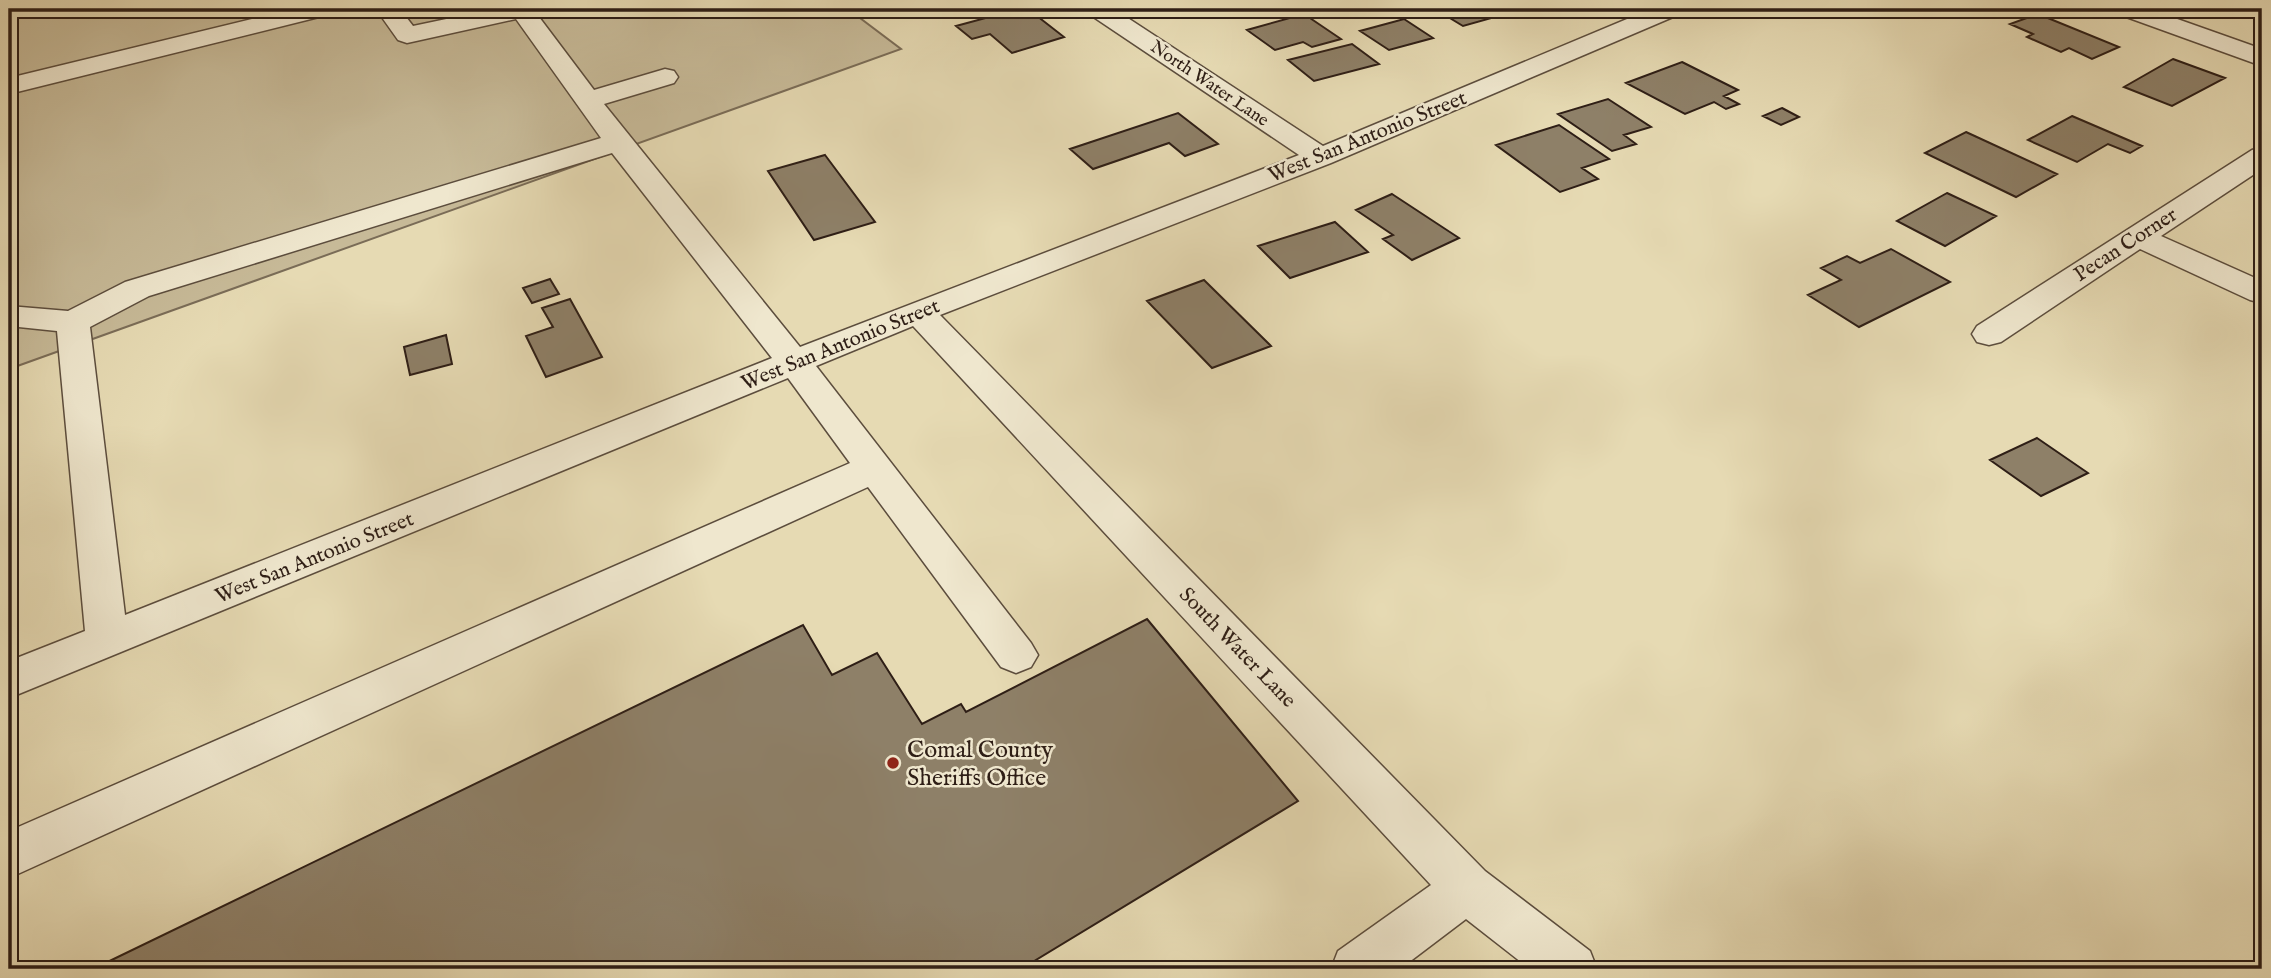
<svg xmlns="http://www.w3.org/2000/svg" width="2271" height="978" font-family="'IM FELL English',serif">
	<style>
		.green { fill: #c7ba98; stroke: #7a6c57; stroke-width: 2 }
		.building { fill: #8e8068; stroke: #2e1e16; stroke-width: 2 }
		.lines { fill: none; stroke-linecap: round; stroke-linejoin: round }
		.minor-casing { stroke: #5c4d3d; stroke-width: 3 }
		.minor { fill: #efe7ce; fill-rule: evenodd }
		.poi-dot { fill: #8f2418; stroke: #efe7ce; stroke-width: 2.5 }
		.labels { text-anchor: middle; stroke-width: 5; stroke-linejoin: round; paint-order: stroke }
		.far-street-label { font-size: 18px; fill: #2e1e16; stroke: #efe7ce }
		.street-label { font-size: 21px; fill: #2e1e16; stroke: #efe7ce }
		.near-poi-label { font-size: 24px; fill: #2e1e16; stroke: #efe7ce; text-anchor: start }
	</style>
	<rect width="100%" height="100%" fill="#e6dab3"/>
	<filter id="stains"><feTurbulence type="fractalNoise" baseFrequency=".00286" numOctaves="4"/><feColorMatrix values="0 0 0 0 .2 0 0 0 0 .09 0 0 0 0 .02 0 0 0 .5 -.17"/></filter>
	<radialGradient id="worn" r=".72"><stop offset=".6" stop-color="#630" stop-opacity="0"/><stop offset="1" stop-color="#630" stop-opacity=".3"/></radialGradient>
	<path class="green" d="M 9,9 L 848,9 L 901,49 L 9,369 Z"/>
	<path class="building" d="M 1019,9 L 1028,9 L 1064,37 L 1012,53 L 990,34 L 972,39 L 956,26 Z
		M 1435,9 L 1508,9 L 1513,12 L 1463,26 Z
		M 1971,9 L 2000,9 L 2002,10 L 1989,16 Z
		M 2221,9 L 2262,9 L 2262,11 L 2247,18 Z
		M 1304,14 L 1341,39 L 1312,47 L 1303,42 L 1275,50 L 1247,30 Z
		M 2038,14 L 2119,47 L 2092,59 L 2069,48 L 2061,52 L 2027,37 L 2033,34 L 2010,24 Z
		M 1404,19 L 1433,38 L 1389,50 L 1360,31 Z
		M 1352,44 L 1379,64 L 1314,81 L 1288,60 Z
		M 2173,59 L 2225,78 L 2172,106 L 2124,87 Z
		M 1682,62 L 1738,90 L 1724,96 L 1739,104 L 1726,109 L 1714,102 L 1685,114 L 1626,83 Z
		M 1608,99 L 1651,127 L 1624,135 L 1636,144 L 1612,151 L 1558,114 Z
		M 1782,108 L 1799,117 L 1781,125 L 1763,116 Z
		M 1178,113 L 1218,144 L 1185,156 L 1169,143 L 1093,169 L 1070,149 Z
		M 2072,116 L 2142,146 L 2130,153 L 2108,144 L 2077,162 L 2028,140 Z
		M 1559,125 L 1609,159 L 1582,168 L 1598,179 L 1560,192 L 1496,145 Z
		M 1966,132 L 2057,174 L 2016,197 L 1925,153 Z
		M 825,155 L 875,222 L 814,240 L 768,171 Z
		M 1947,193 L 1996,216 L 1945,246 L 1897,221 Z
		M 1392,194 L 1459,238 L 1412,260 L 1383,239 L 1393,235 L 1356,210 Z
		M 1335,222 L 1368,252 L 1290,278 L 1258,246 Z
		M 1891,249 L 1950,282 L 1859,327 L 1808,295 L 1841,280 L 1821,268 L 1847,256 L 1860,263 Z
		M 550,279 L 559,294 L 532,303 L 523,288 Z
		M 1204,280 L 1271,346 L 1212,368 L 1147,301 Z
		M 570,299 L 602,357 L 546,377 L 526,336 L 553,327 L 542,308 Z
		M 446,335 L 452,364 L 410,375 L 404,347 Z
		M 2037,438 L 2088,473 L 2041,496 L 1990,460 Z
		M 1147,619 L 1298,801 L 1021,969 L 93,969 L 803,625 L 832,675 L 877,653 L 922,724 L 961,704 L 966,712 Z"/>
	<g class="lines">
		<defs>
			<path id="minor" d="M 293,9 L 334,9 L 331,14 L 9,94 L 9,78 Z
				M 376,9 L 400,9 L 413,26 L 494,9 L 533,9 L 594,90 L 665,69 L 674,71 L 678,77 L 674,83 L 604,104 L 800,347 L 1299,155 L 1089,14 L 1086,9 L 1114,9 L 1323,146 L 1651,9 L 1683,9 L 1680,14 L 1331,163 L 940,315 L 1485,871 L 1590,951 L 1597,969 L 1530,969 L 1466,919 L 1400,969 L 1331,969 L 1338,951 L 1431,885 L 913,326 L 816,366 L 1031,643 L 1038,655 L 1031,667 L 1016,673 L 1001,667 L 868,487 L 9,878 L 9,831 L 850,463 L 788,378 L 9,698 L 9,661 L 85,631 L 57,331 L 9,326 L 9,306 L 68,311 L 125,282 L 601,138 L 516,19 L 407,43 L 398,40 ZM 612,153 L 772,358 L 125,615 L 90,327 L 149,296 Z
				M 2115,9 L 2149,9 L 2262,49 L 2262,66 L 2118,14 Z
				M 2262,147 L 2262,169 L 2161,236 L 2262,281 L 2262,303 L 2250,300 L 2140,249 L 2001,342 L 1989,345 L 1977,342 L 1972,334 L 1977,326 L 2252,150 Z"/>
		</defs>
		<use href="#minor" class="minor-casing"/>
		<use href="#minor" class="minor"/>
	</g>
	<circle class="poi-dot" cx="893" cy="763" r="7"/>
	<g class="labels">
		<g class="far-street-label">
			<text transform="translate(1210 83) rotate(34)" y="6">North Water Lane</text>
		</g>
		<g class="street-label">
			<text transform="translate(1367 136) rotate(-22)" y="7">West San Antonio Street</text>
			<text transform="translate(2125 244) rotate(-33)" y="7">Pecan Corner</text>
			<text transform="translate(840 344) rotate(-22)" y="7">West San Antonio Street</text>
			<text transform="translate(314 557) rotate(-22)" y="7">West San Antonio Street</text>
			<text transform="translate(1238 647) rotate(46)" y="7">South Water Lane</text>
		</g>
		<g class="near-poi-label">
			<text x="907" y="757">Comal County<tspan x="907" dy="28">Sheriffs Office</tspan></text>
		</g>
	</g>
	<rect width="2271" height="978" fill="none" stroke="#e6dab3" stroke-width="35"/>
	<rect x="10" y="10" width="2250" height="957" fill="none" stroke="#2e1e16" stroke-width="3.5"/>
	<rect x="18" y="18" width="2236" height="943" fill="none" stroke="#2e1e16" stroke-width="2"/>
	<rect width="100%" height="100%" filter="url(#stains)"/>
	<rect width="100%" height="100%" fill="url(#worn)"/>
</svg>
